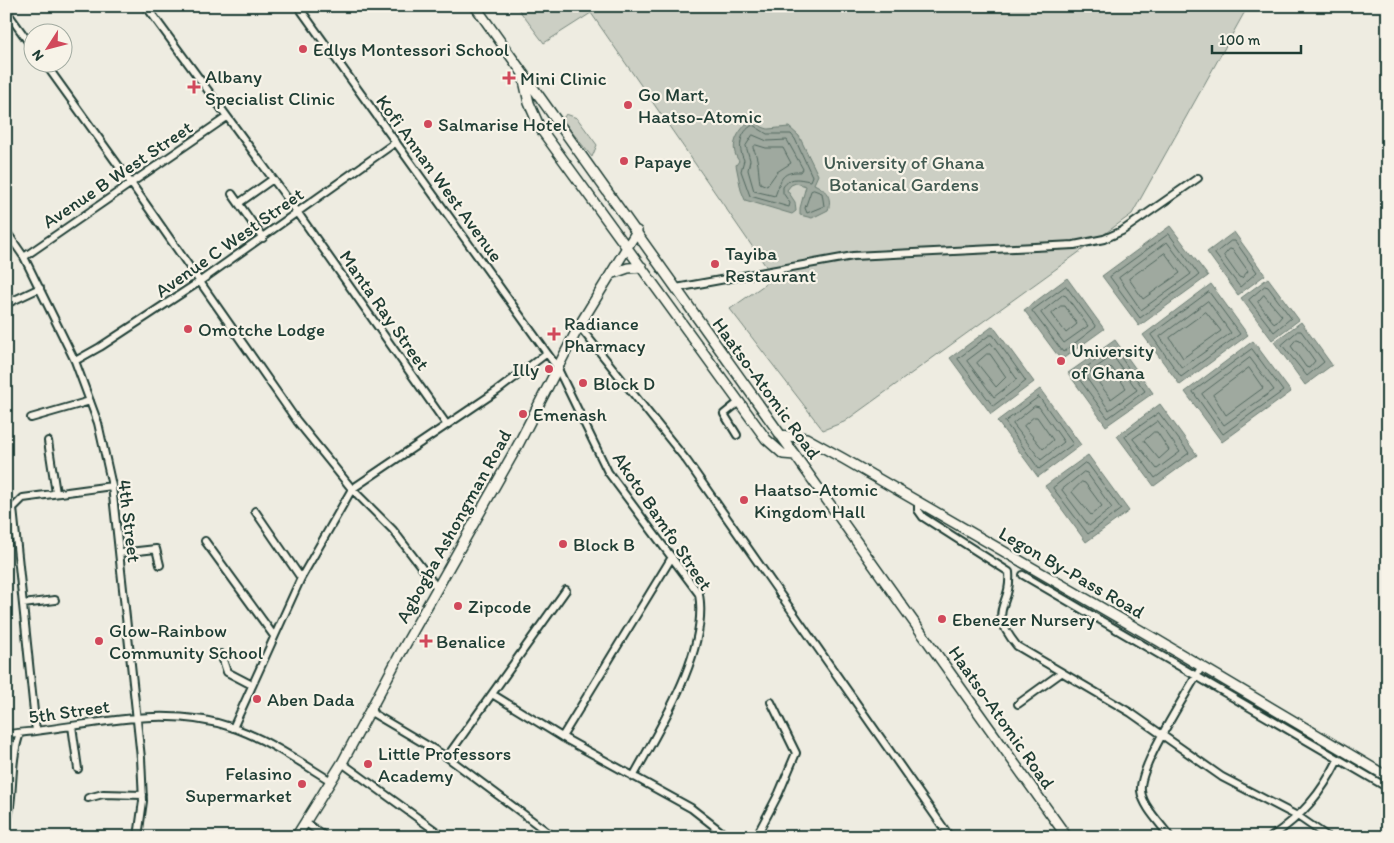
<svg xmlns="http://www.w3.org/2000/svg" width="1394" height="843" font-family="Itim,sans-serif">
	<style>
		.green { fill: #cccfc4; stroke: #76867c }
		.water { fill: #9fa99f; stroke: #6c7e74 }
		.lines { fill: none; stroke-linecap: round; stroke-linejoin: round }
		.shore { stroke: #52685f; stroke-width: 1 }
		.street-casing { stroke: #1f3d34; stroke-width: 10 }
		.secondary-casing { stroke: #1f3d34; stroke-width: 12 }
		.street { stroke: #f7f3e8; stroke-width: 6 }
		.secondary { stroke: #f7f3e8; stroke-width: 9 }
		.poi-dot { fill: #d1495b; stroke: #f7f3e8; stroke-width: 2 }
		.labels { text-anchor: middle; stroke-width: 4.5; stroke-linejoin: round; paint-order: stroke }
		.poi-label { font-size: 19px; fill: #1f3d34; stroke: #f7f3e8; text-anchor: start }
		.park-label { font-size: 19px; fill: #425a51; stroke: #f7f3e8 }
		.street-label { font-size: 19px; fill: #1f3d34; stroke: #f7f3e8 }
	</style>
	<rect width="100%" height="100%" fill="#eeece1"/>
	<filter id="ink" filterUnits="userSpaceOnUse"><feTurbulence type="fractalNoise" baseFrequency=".02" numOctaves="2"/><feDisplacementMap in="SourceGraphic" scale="10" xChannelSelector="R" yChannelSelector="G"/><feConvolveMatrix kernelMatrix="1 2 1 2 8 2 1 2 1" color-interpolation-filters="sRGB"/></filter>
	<g filter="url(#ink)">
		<path class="green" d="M 516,6 L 1248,6 L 1132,214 L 844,422 L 823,430 L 730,309 L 774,278 L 591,13 L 544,43 Z
			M 566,114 L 577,118 L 597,145 L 592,157 L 564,122 L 564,117 Z"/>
		<path class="water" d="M 754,117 L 762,127 L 768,129 L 789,127 L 799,136 L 818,175 L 814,184 C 825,189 833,197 828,210 L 812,218 L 800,215 L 800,208 L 806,186 L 796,183 L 791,185 L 787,190 L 795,202 L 796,211 L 792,214 L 745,200 L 741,190 L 736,165 L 739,161 C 727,145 740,128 754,117 Z
			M 1170,226 L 1208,276 L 1139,326 L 1102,276 Z
			M 1234,232 L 1265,275 L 1238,295 L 1207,252 Z
			M 1067,278 L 1104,329 L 1061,360 L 1024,310 Z
			M 1268,278 L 1299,320 L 1272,340 L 1241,298 Z
			M 1211,284 L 1248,335 L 1180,385 L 1143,335 Z
			M 1301,322 L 1332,365 L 1305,385 L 1274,342 Z
			M 993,326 L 1034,382 L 991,414 L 950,358 Z
			M 1115,340 L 1153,393 L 1106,426 L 1068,373 Z
			M 1253,341 L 1291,392 L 1222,442 L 1185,392 Z
			M 1040,389 L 1081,445 L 1038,477 L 997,421 Z
			M 1160,404 L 1197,455 L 1154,486 L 1117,436 Z
			M 1088,455 L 1129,511 L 1086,542 L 1045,486 Z"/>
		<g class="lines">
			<path class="shore" d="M 753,125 L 767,134 L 791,134 L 795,139 L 812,176 L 810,181 C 798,179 791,176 783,187 L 783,193 L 790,203 L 789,207 L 750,196 L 741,171 L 744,160 C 738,148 739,132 753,125 Z
				M 753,135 L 767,141 L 787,140 L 803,169 L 801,172 C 779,171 781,182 775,196 L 754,191 L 748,170 L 750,160 L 746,146 Z
				M 756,145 L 766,148 L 783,148 L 791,163 L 777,172 L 767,186 L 760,183 C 758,171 759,158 753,148 Z
				M 814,190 L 822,193 L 824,206 L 807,213 L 805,208 L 811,191 Z
				M 1169,234 L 1199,275 L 1140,318 L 1110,277 Z
				M 1231,241 L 1235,241 L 1257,272 L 1240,287 L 1215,254 Z
				M 1167,242 L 1191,274 L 1141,310 L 1119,278 Z
				M 1230,249 L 1233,250 L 1248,271 L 1242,278 L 1239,277 L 1224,256 Z
				M 1165,253 L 1180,273 L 1143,299 L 1129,279 Z
				M 1066,286 L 1096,327 L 1063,352 L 1032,311 Z
				M 1265,286 L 1268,287 L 1291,318 L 1274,332 L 1249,300 Z
				M 1209,292 L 1240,334 L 1181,377 L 1151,335 Z
				M 1063,295 L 1066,296 L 1088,326 L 1064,343 L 1041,313 Z
				M 1264,295 L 1282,316 L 1276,323 L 1273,322 L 1258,302 Z
				M 1208,301 L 1231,333 L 1182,368 L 1160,337 Z
				M 1061,306 L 1065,306 L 1077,324 L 1066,333 L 1052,314 Z
				M 1206,312 L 1221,331 L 1183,358 L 1170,338 Z
				M 1298,331 L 1301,331 L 1324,362 L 1307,376 L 1282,345 Z
				M 990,335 L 993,335 L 1026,381 L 993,406 L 958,359 Z
				M 1297,339 L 1300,340 L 1315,361 L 1309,368 L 1306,367 L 1291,346 Z
				M 991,343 L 1017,379 L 994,397 L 967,361 Z
				M 1114,348 L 1145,391 L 1108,418 L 1076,375 Z
				M 1252,349 L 1283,391 L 1223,434 L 1193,392 Z
				M 987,354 L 990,354 L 1006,377 L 996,387 L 977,363 Z
				M 1113,356 L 1137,390 L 1109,410 L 1085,376 Z
				M 1250,358 L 1274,390 L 1224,425 L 1202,394 Z
				M 1109,367 L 1112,368 L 1126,388 L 1111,399 L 1095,378 Z
				M 1249,368 L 1263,388 L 1226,415 L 1213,395 Z
				M 1039,397 L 1073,444 L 1039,469 L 1005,422 Z
				M 1035,406 L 1039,407 L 1064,442 L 1041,460 L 1013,424 Z
				M 1159,413 L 1189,453 L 1155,478 L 1125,437 Z
				M 1034,417 L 1037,417 L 1053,440 L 1043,449 L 1024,426 Z
				M 1158,421 L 1180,452 L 1157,469 L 1133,439 Z
				M 1154,432 L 1157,432 L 1169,450 L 1159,459 L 1144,441 Z
				M 1085,463 L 1088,464 L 1121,509 L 1088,534 L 1053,488 Z
				M 1084,472 L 1087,473 L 1112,508 L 1089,526 L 1062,490 Z
				M 1082,482 L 1085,483 L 1102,506 L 1091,515 L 1072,492 Z"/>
			<defs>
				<path id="street" d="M 146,6 L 298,213 L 447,425
					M 298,6 L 557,367 L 608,472 L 699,594 C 709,651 659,729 633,777
					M 7,12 L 32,47
					M 44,62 L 131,183 L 297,421 L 352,489 L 393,530 L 438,589
					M 232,194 L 263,238
					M 239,203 L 273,179
					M 6,231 L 24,257 L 75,361 L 98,423 L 112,486 L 141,758 L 143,801 L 138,837
					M 24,257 L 227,117
					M 676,288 L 853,256 L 1074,245 L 1104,239 L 1122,231 L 1198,178
					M 6,304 L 40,288
					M 579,326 L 687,461 L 950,837
					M 75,361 L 100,347 L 199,282 L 396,142
					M 31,418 L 90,401
					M 737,435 L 724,414 L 739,402
					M 48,441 L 56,493
					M 918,502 L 918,510 L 923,517 L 1009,572 C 1012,610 985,606 1017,646 L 1131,713 L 1222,777 L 1299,817 L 1328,837
					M 255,511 L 301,578
					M 205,541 L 274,636
					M 120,553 L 156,549 L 160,565
					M 1023,575 L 1388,788
					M 23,604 L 55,600
					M 221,654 L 227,672 L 252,685
					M 492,694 L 562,737 L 691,808 L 728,837
					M 1018,704 L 1061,673
					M 369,711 L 447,757 L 554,837
					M 72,726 L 78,769
					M 233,728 L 301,578 L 352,489 L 497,391 L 547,353
					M 36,731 L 13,508 L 23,498 L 112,486
					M 6,734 C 82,729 159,702 234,728 C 268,740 300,762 331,781
					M 562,737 L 672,557
					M 447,757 L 566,590
					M 342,763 L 444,837
					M 88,798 L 103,794 L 143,795
					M 306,823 L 326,837
					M 6,827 C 15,796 9,764 20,733
					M 756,837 L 779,793 L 796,753 L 771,702
					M 1170,837 C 1161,824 1143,807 1141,791 C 1138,767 1189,690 1202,666
					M 1271,837 C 1303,815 1321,794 1338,760"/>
				<path id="secondary" d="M 475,6 C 674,281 869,560 1067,837
					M 523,76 L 529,103 L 540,128 L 766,439 L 783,454 L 795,455
					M 611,274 L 628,268 L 642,267
					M 780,435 L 806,438 L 844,459 L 1157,640 L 1388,777
					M 296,837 L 342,763 L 399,656 L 518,445 L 579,326 L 637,231"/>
			</defs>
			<use href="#street" class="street-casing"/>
			<use href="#secondary" class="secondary-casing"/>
			<use href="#street" class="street"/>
			<use href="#secondary" class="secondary"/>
		</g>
	</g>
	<g class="poi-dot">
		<circle cx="303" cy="49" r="5"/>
		<path d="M506.5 70.5h5v5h5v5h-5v5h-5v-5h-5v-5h5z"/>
		<path d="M191.5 79.5h5v5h5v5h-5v5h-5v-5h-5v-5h5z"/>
		<circle cx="628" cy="105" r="5"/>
		<circle cx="428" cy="124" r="5"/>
		<circle cx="624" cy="161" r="5"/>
		<circle cx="715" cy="264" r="5"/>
		<circle cx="188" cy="329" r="5"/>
		<path d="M551.5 326.5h5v5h5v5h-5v5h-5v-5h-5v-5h5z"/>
		<circle cx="1061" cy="361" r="5"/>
		<circle cx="549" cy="369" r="5"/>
		<circle cx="583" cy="383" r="5"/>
		<circle cx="523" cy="414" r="5"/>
		<circle cx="744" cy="500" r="5"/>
		<circle cx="563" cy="544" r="5"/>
		<circle cx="458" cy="606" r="5"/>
		<circle cx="942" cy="619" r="5"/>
		<circle cx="99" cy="641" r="5"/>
		<path d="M423.5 633.5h5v5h5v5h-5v5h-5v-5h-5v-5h5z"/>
		<circle cx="257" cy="699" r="5"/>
		<circle cx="368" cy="764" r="5"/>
		<circle cx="302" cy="784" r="5"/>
	</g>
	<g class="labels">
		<g class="poi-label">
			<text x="313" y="56">Edlys Montessori School</text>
			<text x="205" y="83">Albany<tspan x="205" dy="22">Specialist Clinic</tspan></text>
			<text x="520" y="85">Mini Clinic</text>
			<text x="638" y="101">Go Mart,<tspan x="638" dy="22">Haatso-Atomic</tspan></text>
			<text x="438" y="131">Salmarise Hotel</text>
			<text x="634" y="168">Papaye</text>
			<text x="725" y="260">Tayiba<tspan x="725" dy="22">Restaurant</tspan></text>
			<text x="564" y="330">Radiance<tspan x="564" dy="22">Pharmacy</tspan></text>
			<text x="198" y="336">Omotche Lodge</text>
			<text x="1071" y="357">University<tspan x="1071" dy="22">of Ghana</tspan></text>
			<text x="539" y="376" text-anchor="end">Illy</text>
			<text x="593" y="390">Block D</text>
			<text x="533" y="421">Emenash</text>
			<text x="754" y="496">Haatso-Atomic<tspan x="754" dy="22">Kingdom Hall</tspan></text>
			<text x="573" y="551">Block B</text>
			<text x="468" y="613">Zipcode</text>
			<text x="952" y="626">Ebenezer Nursery</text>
			<text x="109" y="637">Glow-Rainbow<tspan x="109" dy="22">Community School</tspan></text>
			<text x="436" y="648">Benalice</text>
			<text x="267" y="706">Aben Dada</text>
			<text x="378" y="760">Little Professors<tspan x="378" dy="22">Academy</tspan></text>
			<text x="292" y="780" text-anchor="end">Felasino<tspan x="292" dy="22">Supermarket</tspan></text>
		</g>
		<g class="park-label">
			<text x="904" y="169">University of Ghana<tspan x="904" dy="22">Botanical Gardens</tspan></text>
		</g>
		<g class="street-label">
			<text transform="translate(117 174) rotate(-34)" y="7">Avenue B West Street</text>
			<text transform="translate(440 178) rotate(54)" y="7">Kofi Annan West Avenue</text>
			<text transform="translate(229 242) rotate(-35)" y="7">Avenue C West Street</text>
			<text transform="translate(385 310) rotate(55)" y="7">Manta Ray Street</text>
			<text transform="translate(767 388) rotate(54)" y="7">Haatso-Atomic Road</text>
			<text transform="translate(130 521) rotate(83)" y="7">4th Street</text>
			<text transform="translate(663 521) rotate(56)" y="7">Akoto Bamfo Street</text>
			<text transform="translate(453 526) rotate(-61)" y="7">Agbogba Ashongman Road</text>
			<text transform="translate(1072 572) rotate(30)" y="7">Legon By-Pass Road</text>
			<text transform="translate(69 711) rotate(-8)" y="7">5th Street</text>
			<text transform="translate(1002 717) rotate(55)" y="7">Haatso-Atomic Road</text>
		</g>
	</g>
	<rect width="1394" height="843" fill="none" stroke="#f7f3e8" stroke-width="25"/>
	<rect x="12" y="12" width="1369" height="818" fill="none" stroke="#1f3d34" stroke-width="2" filter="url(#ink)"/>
	<g transform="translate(48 48) rotate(234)"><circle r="24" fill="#f7f3e8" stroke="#a1aaa0"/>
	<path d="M0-4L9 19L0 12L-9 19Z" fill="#d1495b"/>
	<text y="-8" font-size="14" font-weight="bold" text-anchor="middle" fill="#1f3d34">N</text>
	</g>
	<path d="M1212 45v8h89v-8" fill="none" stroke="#1f3d34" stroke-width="2.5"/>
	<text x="1219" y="45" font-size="15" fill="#1f3d34" stroke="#f7f3e8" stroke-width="4" paint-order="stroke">100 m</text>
</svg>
